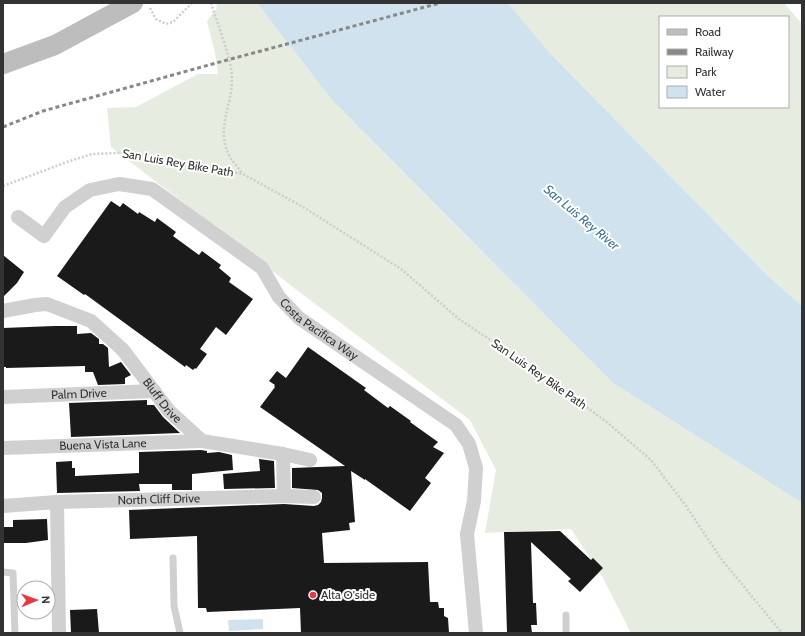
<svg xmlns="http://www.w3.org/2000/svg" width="805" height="636" font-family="Cabin,sans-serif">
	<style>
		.green { fill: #e6ecdf; fill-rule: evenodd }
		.water { fill: #cfe2ee }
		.building { fill: #1a1a1a }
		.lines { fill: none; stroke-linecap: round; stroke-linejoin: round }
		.path { stroke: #cdcdcd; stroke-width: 2.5; stroke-dasharray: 2 2; stroke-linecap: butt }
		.lane { stroke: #d0d0d0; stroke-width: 7 }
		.street { stroke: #d0d0d0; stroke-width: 14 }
		.secondary { stroke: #bdbdbd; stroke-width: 20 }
		.rail { stroke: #888; stroke-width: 3; stroke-dasharray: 4 3; stroke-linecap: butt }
		.poi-dot { fill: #e63946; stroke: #fff; stroke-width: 1.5 }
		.labels { text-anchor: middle; stroke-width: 4; stroke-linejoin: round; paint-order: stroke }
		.street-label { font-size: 12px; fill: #333; stroke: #fff }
		.poi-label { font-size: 12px; fill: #333; stroke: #fff; text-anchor: start }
		.water-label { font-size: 13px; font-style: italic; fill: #3f7597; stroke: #fff }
	</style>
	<rect width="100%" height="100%" fill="#fff"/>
	<path class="green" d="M 216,3 L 257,3 L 331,99 L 613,383 L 802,503 L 802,633 L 631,633 L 603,578 L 571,529 L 485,533 L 496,470 L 470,420 L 306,297 L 111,147 L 107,108 L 136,107 L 198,74 L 218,74 L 215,53 L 207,21 L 217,8 Z
		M 508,3 L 784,3 L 802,24 L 802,306 L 768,276 L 550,53 ZM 660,17 L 788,17 L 788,107 L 660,107 Z"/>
	<path class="water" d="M 257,3 L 508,3 L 550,53 L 768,276 L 802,306 L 802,503 L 613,383 L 331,99 Z
		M 263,619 L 263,629 L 229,631 L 228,620 Z"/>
	<path class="building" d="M 111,201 L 120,207 L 123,203 L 138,214 L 139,212 L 155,222 L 157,218 L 176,232 L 173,236 L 199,255 L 202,251 L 221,265 L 219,268 L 231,278 L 229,282 L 253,299 L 226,335 L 216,327 L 200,349 L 207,354 L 196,369 L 195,368 L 193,370 L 186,365 L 185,367 L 85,294 L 84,295 L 57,276 Z
		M 3,255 L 24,272 L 17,283 L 3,297 Z
		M 54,326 L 77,326 L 77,334 L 91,333 L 99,339 L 99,344 L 103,344 L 108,348 L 109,367 L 121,362 L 131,375 L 125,378 L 125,384 L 98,385 L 93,372 L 85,372 L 85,366 L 6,368 L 6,367 L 3,367 L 3,328 Z
		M 308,347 L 366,388 L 364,390 L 388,408 L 390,406 L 411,421 L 410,422 L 438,442 L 433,447 L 444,453 L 425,478 L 431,483 L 410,511 L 365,479 L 365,480 L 351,471 L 355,522 L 349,523 L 350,530 L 322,533 L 324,563 L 428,562 L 430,602 L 438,602 L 439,608 L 444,608 L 444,616 L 448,618 L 449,633 L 301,633 L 300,608 L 207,612 L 206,608 L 198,608 L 197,536 L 130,539 L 129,510 L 284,504 L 314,506 L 318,505 L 321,502 L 322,498 L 322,493 L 318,490 L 292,488 L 292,468 L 345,466 L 260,407 L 275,387 L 274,386 L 275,385 L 269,381 L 277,371 L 286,378 Z
		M 147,400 L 147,405 L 154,405 L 163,417 L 180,433 L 71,437 L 69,403 Z
		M 201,450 L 207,451 L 207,453 L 219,452 L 232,455 L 233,470 L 192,474 L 192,490 L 172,490 L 172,484 L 139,484 L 140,491 L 57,493 L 56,462 L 72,461 L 72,468 L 75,468 L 75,476 L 139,473 L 139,452 Z
		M 259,459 L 274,461 L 275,488 L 224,489 L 223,474 L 260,471 Z
		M 47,519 L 48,540 L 26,543 L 3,543 L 3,527 L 13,527 L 13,520 Z
		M 560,531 L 591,560 L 593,558 L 603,568 L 580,592 L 568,581 L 571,579 L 531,542 L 533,603 L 536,603 L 537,625 L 531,625 L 532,633 L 507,633 L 504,532 Z
		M 97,609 L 99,633 L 71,633 L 70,610 Z"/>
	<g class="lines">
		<path class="path" d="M 211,3 C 217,24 232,58 232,79 C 232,107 215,129 230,157 C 233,163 239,167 242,174
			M 150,8 L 156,19 L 166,24 L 173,22 L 192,3
			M 3,186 L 67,162 L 92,154 L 119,153 L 146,156 L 173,164 L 211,168 L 243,174 L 303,207 L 401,269 L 459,319 L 556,384 L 609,424 L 651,460 L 686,506 L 722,560 L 782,633"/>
		<path class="lane" d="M 173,558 L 174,606 L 180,633
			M 3,572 L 13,573 L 15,633
			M 566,615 L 566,633"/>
		<g class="street">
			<path id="s1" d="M 18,217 L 44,236 L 65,207 L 90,190 L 119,184 L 152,189 L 262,268 L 279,297 L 299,318 L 456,425 L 469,444 L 476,468 L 474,501 L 467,534 L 476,633"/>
			<path id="s2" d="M 3,311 L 35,305 L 47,304 L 91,321 L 123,350 L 169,411 L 202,441 L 283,454 L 310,460"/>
			<path id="s3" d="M 3,397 L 154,391"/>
			<path id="s4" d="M 3,448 L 202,441"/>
			<path d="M 283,454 L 284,496"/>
			<path d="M 57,502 L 59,633"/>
			<path id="s5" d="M 3,506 L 57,502 L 284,496 L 314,497"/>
		</g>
		<path class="secondary" d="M 3,64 L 55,45 L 133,3"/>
		<path class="rail" d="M 3,127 L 43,111 L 216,63 L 440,3"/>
	</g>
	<circle class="poi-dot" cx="313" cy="595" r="4"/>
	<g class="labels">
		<g class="street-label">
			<text transform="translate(178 163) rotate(10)" y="4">San Luis Rey Bike Path</text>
			<text dy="4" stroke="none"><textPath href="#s1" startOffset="382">Costa Pacifica Way</textPath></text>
			<text transform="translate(539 374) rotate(35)" y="4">San Luis Rey Bike Path</text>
			<text dy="4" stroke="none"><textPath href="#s3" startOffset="76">Palm Drive</textPath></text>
			<text dy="4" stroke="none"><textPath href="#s2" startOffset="199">Bluff Drive</textPath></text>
			<text dy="4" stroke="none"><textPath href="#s4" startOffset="100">Buena Vista Lane</textPath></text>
			<text dy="4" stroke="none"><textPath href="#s5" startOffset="156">North Cliff Drive</textPath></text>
		</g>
		<g class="poi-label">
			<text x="321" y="599">Alta O'side</text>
		</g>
		<g class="water-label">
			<text transform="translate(582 217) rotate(40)" y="5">San Luis Rey River</text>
		</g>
	</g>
	<rect width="805" height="636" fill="none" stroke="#333333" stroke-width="8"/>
	<rect x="659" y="16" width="130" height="92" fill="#ffffff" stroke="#adadad"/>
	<rect x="667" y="29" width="20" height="6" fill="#bdbdbd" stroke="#adadad"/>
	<text x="695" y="36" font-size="12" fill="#333333">Road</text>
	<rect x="667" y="49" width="20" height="6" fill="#888888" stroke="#adadad"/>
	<text x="695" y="56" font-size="12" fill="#333333">Railway</text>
	<rect x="667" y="66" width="20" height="12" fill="#e6ecdf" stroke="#adadad"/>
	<text x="695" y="76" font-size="12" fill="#333333">Park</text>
	<rect x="667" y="86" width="20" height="12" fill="#cfe2ee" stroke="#adadad"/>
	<text x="695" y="96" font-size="12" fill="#333333">Water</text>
	<g transform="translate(36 600) rotate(88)"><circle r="19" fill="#ffffff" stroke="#adadad"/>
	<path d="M0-3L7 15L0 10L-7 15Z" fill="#e63946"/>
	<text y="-6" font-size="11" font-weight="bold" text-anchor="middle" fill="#333333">N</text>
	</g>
</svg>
